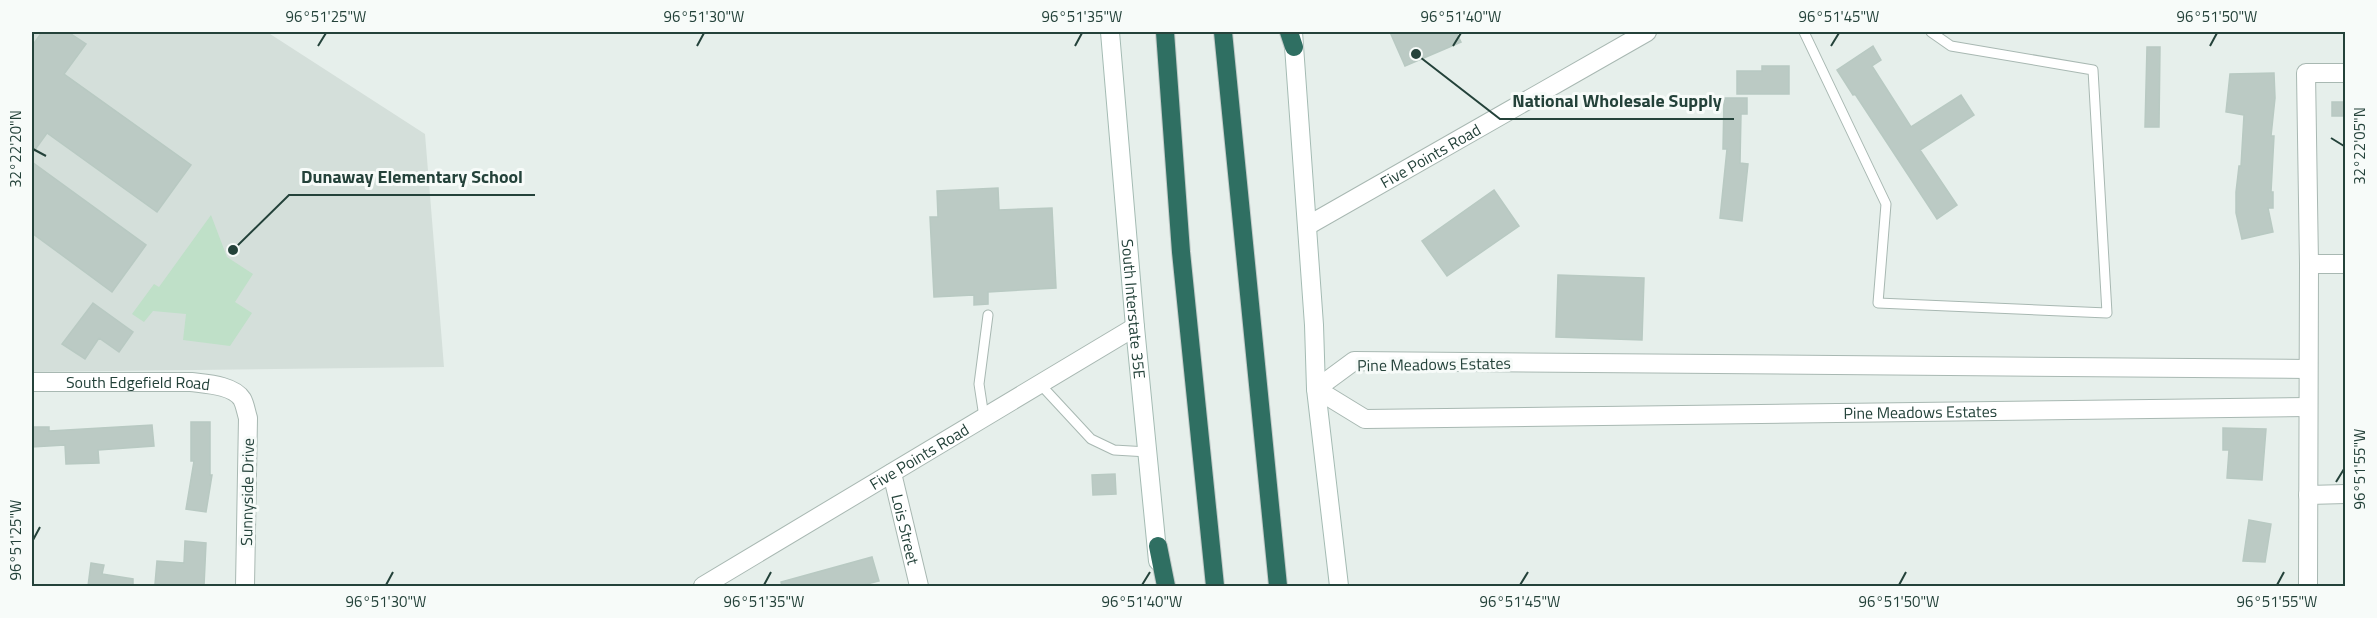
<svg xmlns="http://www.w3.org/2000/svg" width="2377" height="618" font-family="'Titillium Web',sans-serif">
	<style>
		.built { fill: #d4dfda }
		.green { fill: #bfe0c8 }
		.building { fill: #bbcac4; stroke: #b8c9c2; stroke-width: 1.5 }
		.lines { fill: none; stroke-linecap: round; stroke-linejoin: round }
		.service-casing { stroke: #a8b8b2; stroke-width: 11 }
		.minor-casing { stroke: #a8b8b2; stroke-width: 20 }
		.tertiary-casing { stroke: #a8b8b2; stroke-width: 20 }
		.secondary-casing { stroke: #a4bbb3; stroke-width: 20 }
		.motorway-casing { stroke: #c2cac8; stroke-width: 20 }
		.service { stroke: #fff; stroke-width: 9 }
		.minor { stroke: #fff; stroke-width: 18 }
		.tertiary { stroke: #fff; stroke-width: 18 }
		.secondary { stroke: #fff; stroke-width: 18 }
		.motorway { stroke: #2f6f62; stroke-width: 18 }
		.ticks { fill: none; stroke: #24423a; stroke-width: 2 }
		.labels { text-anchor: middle; stroke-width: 6; stroke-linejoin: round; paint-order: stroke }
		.street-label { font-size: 16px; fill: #24423a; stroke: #f7fbf9 }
		.leader { fill: none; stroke: #24423a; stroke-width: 2 }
		.callout-dot { fill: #24423a; stroke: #f7fbf9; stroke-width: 2 }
		.callout-label { font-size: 18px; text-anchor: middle; font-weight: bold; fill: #24423a; stroke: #f7fbf9; stroke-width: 6; stroke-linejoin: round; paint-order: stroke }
		.neatline { fill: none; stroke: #24423a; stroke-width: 2 }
		.ticks-label { font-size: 15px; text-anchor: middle; fill: #24423a }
	</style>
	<rect width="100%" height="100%" fill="#e6efeb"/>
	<path class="built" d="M 32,32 L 267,32 L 425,134 L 444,367 L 32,372 Z"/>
	<path class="green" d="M 211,215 L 227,257 L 253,274 L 235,302 L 252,313 L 230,346 L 183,340 L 186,314 L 153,311 L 144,322 L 132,314 L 154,284 L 159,287 Z"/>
	<path class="building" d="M 42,32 L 68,32 L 86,44 L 64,74 L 191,165 L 157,212 L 47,133 L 32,154 L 32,46 Z
		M 1390,32 L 1456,32 L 1461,42 L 1405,66 Z
		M 1873,46 L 1881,60 L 1872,66 L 1911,127 L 1961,95 L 1974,115 L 1920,150 L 1957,205 L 1937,219 L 1855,94 L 1853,95 L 1837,70 Z
		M 2147,47 L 2160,47 L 2159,127 L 2145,127 Z
		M 1762,66 L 1789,66 L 1789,94 L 1737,94 L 1737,71 L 1762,71 Z
		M 2274,73 L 2275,98 L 2271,136 L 2274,136 L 2271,192 L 2273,192 L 2273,208 L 2268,208 L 2273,232 L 2242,239 L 2236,213 L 2236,192 L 2239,166 L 2241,166 L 2244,115 L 2226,112 L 2230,74 Z
		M 1724,98 L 1747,98 L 1747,114 L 1741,114 L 1740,163 L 1748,164 L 1742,221 L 1720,218 L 1727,149 L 1723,149 Z
		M 2332,102 L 2346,102 L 2346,116 L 2332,116 Z
		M 32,162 L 146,245 L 112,292 L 32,233 Z
		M 998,188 L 999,210 L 1052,208 L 1056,288 L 988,292 L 988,304 L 974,305 L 974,295 L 934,297 L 930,217 L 938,217 L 937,191 Z
		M 1494,190 L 1519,226 L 1447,276 L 1422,241 Z
		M 1558,275 L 1644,278 L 1642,340 L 1556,337 Z
		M 93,303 L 133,332 L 119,352 L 99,338 L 85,359 L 62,344 Z
		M 191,422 L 210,422 L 210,475 L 212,475 L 206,512 L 186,509 L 194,461 L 191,461 Z
		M 152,425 L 154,446 L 98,450 L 99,463 L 66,464 L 65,445 L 32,447 L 32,427 L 49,427 L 49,431 Z
		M 2223,428 L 2266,429 L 2262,480 L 2227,478 L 2229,450 L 2223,450 Z
		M 1115,474 L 1116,494 L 1093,495 L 1092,475 Z
		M 2249,520 L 2271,524 L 2265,562 L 2243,561 Z
		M 185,541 L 206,543 L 204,586 L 155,584 L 157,561 L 184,563 Z
		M 872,557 L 879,581 L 859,586 L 782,586 L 781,582 Z
		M 91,563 L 104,565 L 102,574 L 133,579 L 133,586 L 88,586 Z"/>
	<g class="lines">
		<defs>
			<path id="service" d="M 1804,32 L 1886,204 L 1878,303 L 2107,313 L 2093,70 L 1951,46 L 1931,32
				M 1040,384 L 1091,439 L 1114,450 L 1148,452
				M 984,417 L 979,384 L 988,315"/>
			<g id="minor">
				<path d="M 2309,264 L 2346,264"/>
				<path id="s1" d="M 2308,369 L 1354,361 L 1316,389 L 1365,419 L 2308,407"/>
				<path id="s2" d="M 32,382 L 191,382 C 206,384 233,385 242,399 C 245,404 246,412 248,418 L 245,586"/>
				<path id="s3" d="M 892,473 L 919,586"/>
				<path d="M 2308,495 L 2346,494"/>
				<path d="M 2308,586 L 2309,264 L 2306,73 L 2346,73"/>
			</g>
			<g id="tertiary">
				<path id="s4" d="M 1307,226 L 1647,32"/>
				<path id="s5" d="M 703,586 L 1135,327"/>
			</g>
			<g id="secondary">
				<path id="s6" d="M 1110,32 L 1135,327 L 1158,561"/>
				<path d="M 1293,32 L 1314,325 L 1316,389 L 1339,586"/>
			</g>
			<path id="motorway" d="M 1165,32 L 1181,252 L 1215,586
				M 1223,32 L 1278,586
				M 1289,32 L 1294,47
				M 1158,546 L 1166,586"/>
		</defs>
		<use href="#service" class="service-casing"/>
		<use href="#minor" class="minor-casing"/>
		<use href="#tertiary" class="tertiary-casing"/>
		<use href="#secondary" class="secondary-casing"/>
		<use href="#motorway" class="motorway-casing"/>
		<use href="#service" class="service"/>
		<use href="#minor" class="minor"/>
		<use href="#tertiary" class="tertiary"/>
		<use href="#secondary" class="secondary"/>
		<use href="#motorway" class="motorway"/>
	</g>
	<path class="ticks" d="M 318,46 L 326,33M 697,46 L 704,33M 1075,46 L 1082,33M 1453,46 L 1461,33M 1831,46 L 1839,33M 2210,46 L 2217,33M 2331,138 L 2344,146M 33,149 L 46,156M 2336,482 L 2344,469M 33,540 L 40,527M 386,585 L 393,572M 764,585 L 771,572M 1142,585 L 1150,572M 1520,585 L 1528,572M 1899,585 L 1906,572M 2277,585 L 2284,572"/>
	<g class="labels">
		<g class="street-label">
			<text dy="6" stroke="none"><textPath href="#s4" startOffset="142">Five Points Road</textPath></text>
			<text dy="6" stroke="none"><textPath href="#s6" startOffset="278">South Interstate 35E</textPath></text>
			<text transform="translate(1434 364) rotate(-1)" y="6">Pine Meadows Estates</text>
			<text dy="6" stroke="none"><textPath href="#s2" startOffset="106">South Edgefield Road</textPath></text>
			<text dy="6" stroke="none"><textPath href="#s1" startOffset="1614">Pine Meadows Estates</textPath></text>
			<text dy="6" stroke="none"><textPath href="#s5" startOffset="252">Five Points Road</textPath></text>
			<text transform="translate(247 492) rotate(-89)" y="6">Sunnyside Drive</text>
			<text dy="6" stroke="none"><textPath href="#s3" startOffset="58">Lois Street</textPath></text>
		</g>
	</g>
	<path class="leader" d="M1416 54L1500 119H1734M233 250L289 195H535"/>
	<g class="callout-dot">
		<circle cx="1416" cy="54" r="6"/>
		<circle cx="233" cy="250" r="6"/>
	</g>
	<g class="callout-label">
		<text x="1617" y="107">National Wholesale Supply</text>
		<text x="412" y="183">Dunaway Elementary School</text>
	</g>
	<rect width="2377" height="618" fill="none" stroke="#f7fbf9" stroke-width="66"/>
	<rect x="33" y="33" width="2311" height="552" class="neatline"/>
	<g class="ticks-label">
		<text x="326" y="22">96°51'25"W</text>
		<text x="704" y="22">96°51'30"W</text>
		<text x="1082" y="22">96°51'35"W</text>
		<text x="1461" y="22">96°51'40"W</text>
		<text x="1839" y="22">96°51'45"W</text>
		<text x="2217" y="22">96°51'50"W</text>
		<text transform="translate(2360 146) rotate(-90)" y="5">32°22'05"N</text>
		<text transform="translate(16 149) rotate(-90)" y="5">32°22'20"N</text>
		<text transform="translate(2360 469) rotate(-90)" y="5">96°51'55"W</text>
		<text transform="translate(16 540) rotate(-90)" y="5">96°51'25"W</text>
		<text x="386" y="607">96°51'30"W</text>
		<text x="764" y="607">96°51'35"W</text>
		<text x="1142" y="607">96°51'40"W</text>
		<text x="1520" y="607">96°51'45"W</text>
		<text x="1899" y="607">96°51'50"W</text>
		<text x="2277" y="607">96°51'55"W</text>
	</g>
</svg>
